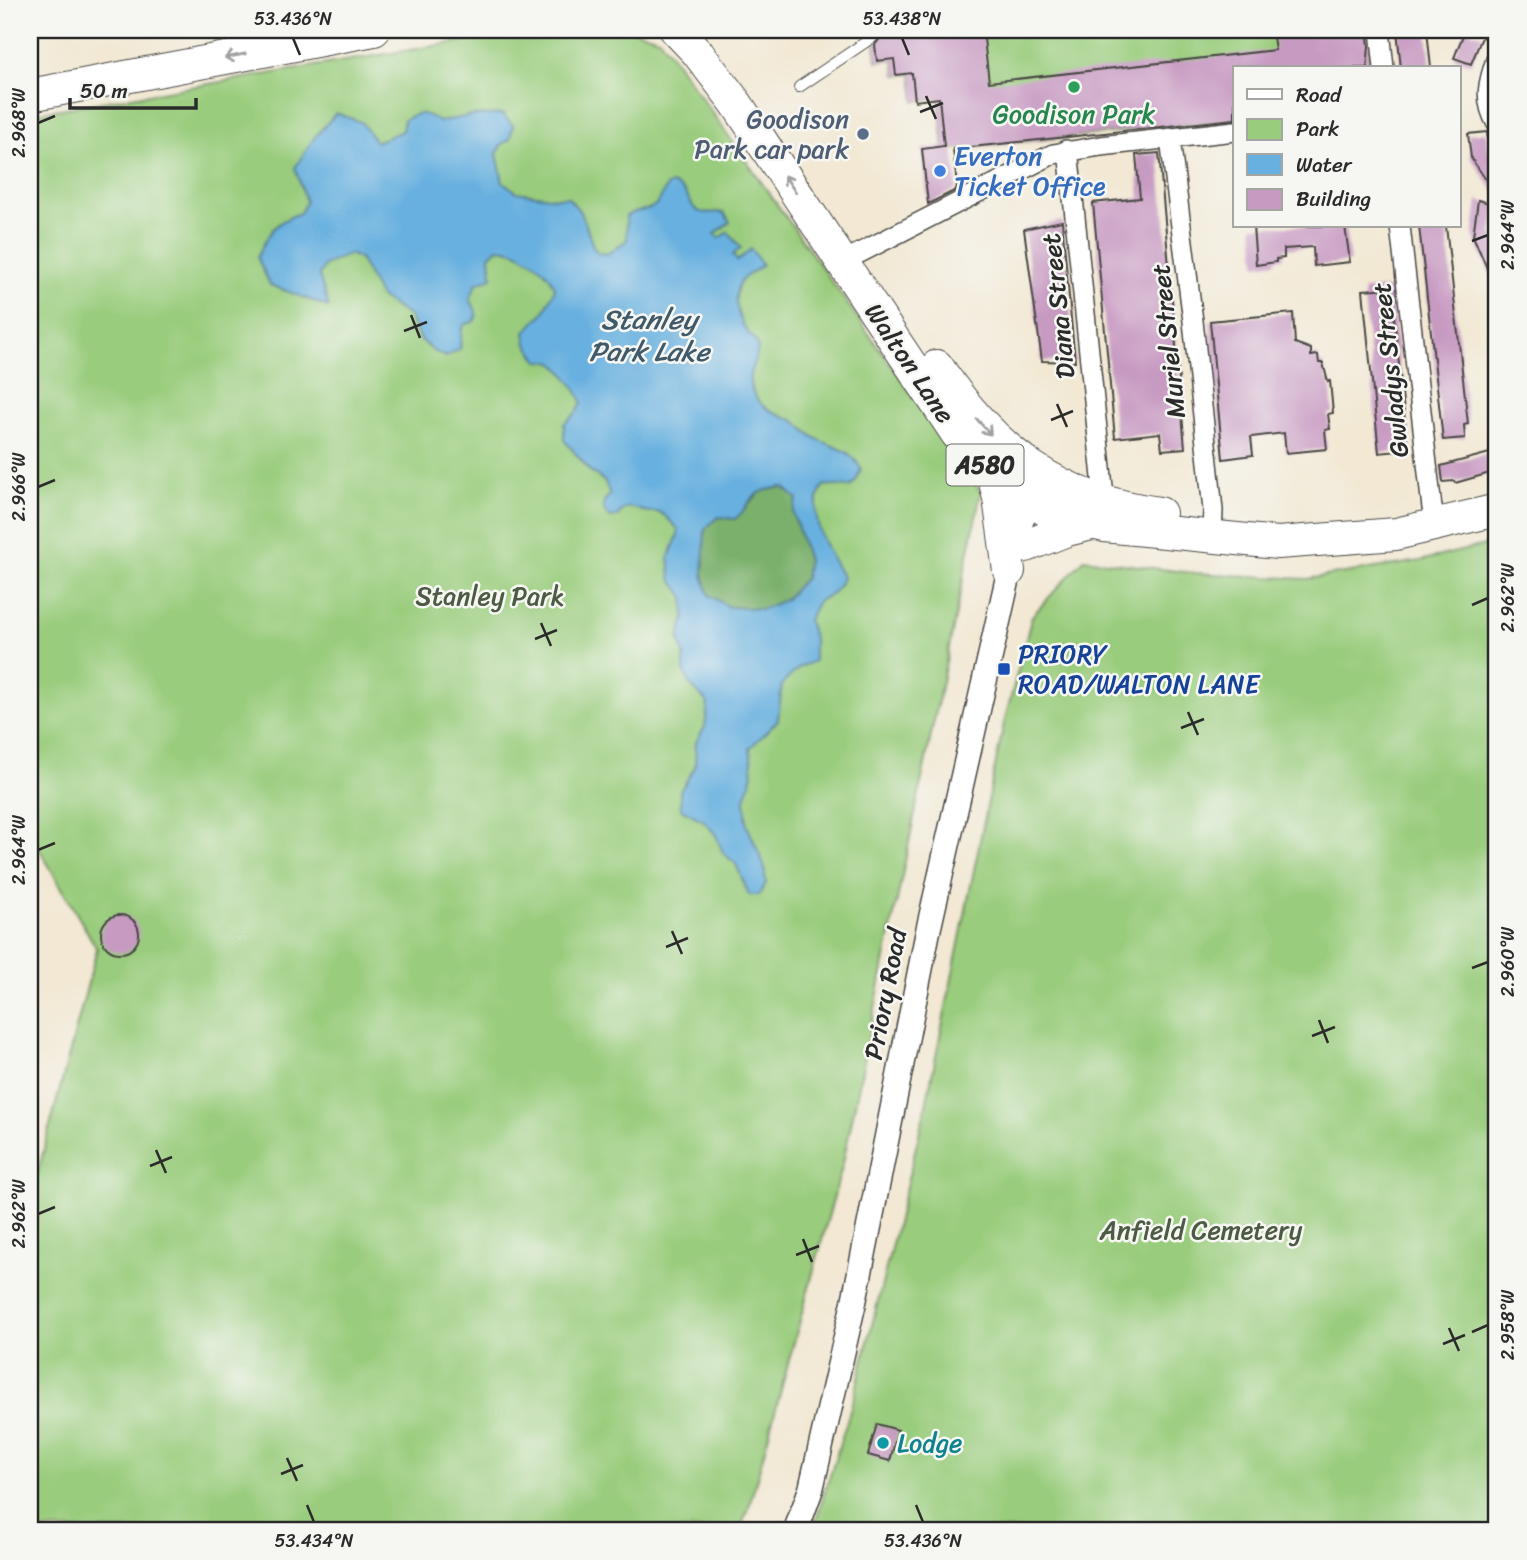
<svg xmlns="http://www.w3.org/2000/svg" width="1527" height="1560" font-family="Sriracha,sans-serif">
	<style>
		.green { fill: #99cc7c; stroke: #627c54; stroke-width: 2 }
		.forest { fill: #7ab06c; stroke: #526e4c; stroke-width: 2 }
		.water { fill: #68b0df; stroke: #4a6e85; stroke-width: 2; fill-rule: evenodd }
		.building { fill: #c79ac2 }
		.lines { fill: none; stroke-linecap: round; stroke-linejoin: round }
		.service-casing { stroke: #494744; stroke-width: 12 }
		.minor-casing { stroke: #494744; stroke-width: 22 }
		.tertiary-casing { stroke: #494744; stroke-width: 27 }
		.trunk-casing { stroke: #494744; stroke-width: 34 }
		.service { stroke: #fff; stroke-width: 10 }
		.minor { stroke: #fff; stroke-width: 19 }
		.tertiary { stroke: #fff; stroke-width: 24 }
		.trunk { stroke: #fff; stroke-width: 32 }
		.oneway { stroke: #a0a0a0 }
		.ticks { fill: none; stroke: #2b2b2b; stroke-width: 2.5 }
		.leisure-dot { fill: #2e9e5b; stroke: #f6f6f2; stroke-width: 2.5 }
		.service-dot { fill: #5c6f8a; stroke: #f6f6f2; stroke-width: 2.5 }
		.shop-dot { fill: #3f7fe0; stroke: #f6f6f2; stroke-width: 2.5 }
		.transit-dot { fill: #1a4fb4; stroke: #f6f6f2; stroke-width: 2.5 }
		.culture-dot { fill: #0f9aa8; stroke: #f6f6f2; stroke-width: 2.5 }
		.labels { text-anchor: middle; stroke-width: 5; stroke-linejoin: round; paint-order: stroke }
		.shield { fill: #f6f6f2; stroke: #686867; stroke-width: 2 }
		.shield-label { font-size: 24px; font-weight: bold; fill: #2b2b2b }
		.leisure-label { font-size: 26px; fill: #27864d; stroke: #f6f6f2 }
		.service-label { font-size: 26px; fill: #4e5e75; stroke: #f6f6f2; text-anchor: end }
		.shop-label { font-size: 26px; fill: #366cbe; stroke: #f6f6f2; text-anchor: start }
		.street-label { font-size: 26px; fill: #2b2b2b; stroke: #f6f6f2 }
		.park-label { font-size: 26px; fill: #4c5b43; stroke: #f6f6f2 }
		.transit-label { font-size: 26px; fill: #164399; stroke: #f6f6f2; text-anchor: start }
		.culture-label { font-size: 26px; fill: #0d838f; stroke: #f6f6f2; text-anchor: start }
		.water-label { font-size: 28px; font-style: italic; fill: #405a6a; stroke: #f6f6f2 }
		.neatline { fill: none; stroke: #2b2b2b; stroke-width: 2.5 }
		.ticks-label { font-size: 18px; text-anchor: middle; fill: #2b2b2b }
	</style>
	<rect width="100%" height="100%" fill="#f6f6f2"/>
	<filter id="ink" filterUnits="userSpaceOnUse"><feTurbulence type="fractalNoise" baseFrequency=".0143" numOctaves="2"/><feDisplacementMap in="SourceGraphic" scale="14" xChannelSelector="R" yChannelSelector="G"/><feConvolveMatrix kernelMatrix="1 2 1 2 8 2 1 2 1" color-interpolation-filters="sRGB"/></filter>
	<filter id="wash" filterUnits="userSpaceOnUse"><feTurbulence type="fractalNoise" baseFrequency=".00686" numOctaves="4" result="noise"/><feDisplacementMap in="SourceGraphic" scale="28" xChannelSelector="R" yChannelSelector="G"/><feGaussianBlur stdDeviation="1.57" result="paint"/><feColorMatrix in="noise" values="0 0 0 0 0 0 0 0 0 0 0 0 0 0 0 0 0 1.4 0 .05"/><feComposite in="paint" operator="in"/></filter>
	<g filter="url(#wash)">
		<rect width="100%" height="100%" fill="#f2e8d3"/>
		<path class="green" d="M 528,30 L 634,30 L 659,38 L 981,492 L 843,1163 L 749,1507 L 740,1530 L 30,1530 L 30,1202 L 97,949 L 30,833 L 30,114 Z
			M 890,30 L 1367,30 L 1371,68 L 1235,68 L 1235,120 L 944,150 L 939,98 L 915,101 L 912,74 L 896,75 L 894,59 L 877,61 L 874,38 L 891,36 Z
			M 1497,542 L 1497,1530 L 813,1530 L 854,1398 L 925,1110 L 1004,723 L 1032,616 L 1084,559 L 1193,573 L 1307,579 L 1420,561 Z"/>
		<path class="forest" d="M 783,487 L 798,499 L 793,513 L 808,560 L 805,578 L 785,600 L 762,609 L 729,607 L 709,595 L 703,575 L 705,528 L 718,517 L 735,519 L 761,491 Z"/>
		<path class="water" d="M 336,113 L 361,122 L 376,142 L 402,131 L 404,120 C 418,111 426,112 439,122 L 469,116 L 502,114 L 513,125 L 510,139 L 501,145 L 497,154 L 503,182 L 517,192 L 556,198 L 568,197 L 582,214 L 593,246 L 598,253 L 607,254 L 627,240 L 626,216 C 635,210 645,212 654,206 C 660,202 663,192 667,186 L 671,184 C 693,191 687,207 700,212 C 708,214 716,211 724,213 L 730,222 L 715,234 L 720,238 L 728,232 L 741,248 L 733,255 L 737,261 L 751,249 L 762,265 C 757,270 750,273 745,277 C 729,290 737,317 747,331 C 750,336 755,338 757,344 C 763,359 738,372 757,399 C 766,412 780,414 793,420 C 801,425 806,432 814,437 C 833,449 849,446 861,469 L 856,481 L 850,487 L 824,485 C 804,514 828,552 843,578 L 833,594 L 818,601 L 808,620 L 814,641 L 814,661 L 800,667 L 782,684 L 778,720 L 750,748 L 753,774 L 745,799 L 747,825 L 764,865 L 766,883 L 759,895 L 749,895 L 736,864 L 723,853 L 716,835 L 704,821 L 681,809 L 680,791 L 695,767 L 696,742 L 705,727 L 708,703 L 690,685 L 684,670 L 684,654 L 679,638 L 685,618 L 684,597 L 671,579 L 669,557 L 678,535 L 678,529 C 673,525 670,520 665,516 C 660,511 655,512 649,512 C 636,511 627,500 618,516 L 611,518 C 604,513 603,509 604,501 L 610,495 L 605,482 L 590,471 L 564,440 L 564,424 L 576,413 L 582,403 C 580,393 561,366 551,362 C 548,361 542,361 539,361 L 527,344 L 525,332 L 544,312 L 555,289 C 550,269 518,248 498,248 L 490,256 L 492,278 L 477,283 L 470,299 C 476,310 483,322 465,324 L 462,328 L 460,349 L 446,357 L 433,351 L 420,339 L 409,316 L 380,297 L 360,259 L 349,254 L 325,265 L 319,275 L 329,307 L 270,285 L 257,257 C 270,232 272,223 300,213 L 306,202 L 295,168 L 314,138 ZM 783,487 L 797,499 L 793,513 L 808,560 L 805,578 L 785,600 L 762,609 L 729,607 L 709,595 L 703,575 L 705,529 L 718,517 L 735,519 C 745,511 744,509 750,501 C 758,490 771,489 783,487 Z"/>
		<g id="blocks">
			<path class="building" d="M 890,30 L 983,30 L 989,82 L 1275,50 L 1272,30 L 1367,30 L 1369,46 L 1367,68 L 1235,68 L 1235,119 L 953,149 L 957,185 L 956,190 L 928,204 L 922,149 L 944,146 L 939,98 L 915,101 L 912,73 L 896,75 L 894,59 L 877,61 L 875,45 L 881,37 L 891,36 Z
				M 1397,30 L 1427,30 L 1431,68 L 1401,68 Z
				M 1465,30 L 1483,35 L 1471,64 L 1454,58 Z
				M 1487,132 L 1489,149 L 1497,163 L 1497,196 L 1471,158 L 1468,134 Z
				M 1159,153 L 1185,448 L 1162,450 L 1160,433 L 1115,438 L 1093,203 L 1140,198 L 1136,155 Z
				M 1478,200 L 1497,205 L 1492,232 L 1497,247 L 1497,291 L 1473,236 Z
				M 1062,221 L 1075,362 L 1042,361 L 1024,229 Z
				M 1253,226 L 1345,226 L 1350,262 L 1314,266 L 1313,247 L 1284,249 L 1284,258 L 1276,259 L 1276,262 L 1256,265 Z
				M 1419,226 L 1446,226 L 1468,424 L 1464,425 L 1465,438 L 1443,440 Z
				M 1391,288 L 1408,450 L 1379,453 L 1363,290 Z
				M 1293,313 L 1295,343 L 1311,349 L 1311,356 L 1318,355 L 1319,363 L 1323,363 L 1328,382 L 1330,381 L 1333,413 L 1328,414 L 1330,429 L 1325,430 L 1327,449 L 1286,453 L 1284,433 L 1251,437 L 1253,455 L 1223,459 L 1210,321 Z
				M 1497,451 L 1497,471 L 1455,483 L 1454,481 L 1443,482 L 1441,466 Z
				M101 934a19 19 0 1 1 38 0a19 19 0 1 1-38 0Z
				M 877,1424 L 898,1430 L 890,1461 L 868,1455 Z"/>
		</g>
	</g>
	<g filter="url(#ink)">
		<use href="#blocks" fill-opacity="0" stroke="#494744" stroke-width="2"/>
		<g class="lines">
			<defs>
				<path id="service" d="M 799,87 L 873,37 L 876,30"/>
				<path id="minor" d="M 1380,30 L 1384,68
					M 1497,57 C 1488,82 1483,100 1497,124
					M 1170,139 L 1193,321 L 1213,510 L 1212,538
					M 1066,150 L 1069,159 L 1103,487 L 1102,499
					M 1400,226 L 1432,508
					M 842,262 L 1053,154 L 1101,146 L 1235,131"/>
				<path id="tertiary" d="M 796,1530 L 811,1489 L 854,1302 L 928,931 L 1011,564 C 1014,534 1023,511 1041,486"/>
				<path id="trunk" d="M 676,30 L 697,52 L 736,103 L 957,434 L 993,475 L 1013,491 L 1048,511 L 1065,517 L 1104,526 L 1278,543 L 1396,534 L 1497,510
					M 30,95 L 374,30
					M 937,366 C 994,451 1057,500 1160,513
					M 993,475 L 999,498 L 1009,571
					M 1026,546 L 1067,530 L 1092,524"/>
			</defs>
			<use href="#service" class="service-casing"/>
			<use href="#minor" class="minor-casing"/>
			<use href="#tertiary" class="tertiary-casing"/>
			<use href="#trunk" class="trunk-casing"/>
			<use href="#service" class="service"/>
			<use href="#minor" class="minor"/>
			<use href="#tertiary" class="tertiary"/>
			<use href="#trunk" class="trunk"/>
		</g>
		<defs><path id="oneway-shaft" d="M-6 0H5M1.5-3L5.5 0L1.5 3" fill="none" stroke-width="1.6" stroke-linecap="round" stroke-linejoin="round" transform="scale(1.75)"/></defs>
		<g class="oneway">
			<use href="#oneway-shaft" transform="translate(235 56) rotate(169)"/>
			<use href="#oneway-shaft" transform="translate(790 184) rotate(-124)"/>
			<use href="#oneway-shaft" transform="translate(984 427) rotate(48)"/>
		</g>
	</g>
	<path class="ticks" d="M 293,38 L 300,55M 902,38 L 909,55M 926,96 L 936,119M 920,112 L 943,103M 38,123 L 55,116M 1472,241 L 1488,235M 411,315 L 420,338M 404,331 L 427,322M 1057,404 L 1067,427M 1051,420 L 1073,411M 38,487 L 55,480M 1472,605 L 1488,598M 541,623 L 551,646M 535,639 L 557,630M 1188,712 L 1198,735M 1181,728 L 1204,719M 38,850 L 55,843M 672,931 L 682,954M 666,947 L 688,938M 1472,968 L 1488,962M 1319,1020 L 1328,1043M 1312,1036 L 1335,1027M 156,1150 L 166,1173M 150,1166 L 172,1157M 38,1214 L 55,1207M 803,1239 L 812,1262M 796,1255 L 819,1246M 1449,1328 L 1459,1351M 1472,1332 L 1488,1325M 1443,1344 L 1465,1335M 287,1458 L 297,1481M 281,1474 L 303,1465M 307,1505 L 314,1522M 916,1505 L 923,1522"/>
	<circle class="leisure-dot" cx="1074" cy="87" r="7"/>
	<circle class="service-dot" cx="863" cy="134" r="7"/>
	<circle class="shop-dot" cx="940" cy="171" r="7"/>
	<rect class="transit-dot" x="997" y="662" width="14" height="14" rx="3.5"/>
	<circle class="culture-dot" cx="883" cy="1443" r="7"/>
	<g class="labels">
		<rect class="shield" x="946.5" y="444.5" width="77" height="41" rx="5"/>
		<g class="shield-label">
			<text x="985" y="473">A580</text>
		</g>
		<g class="leisure-label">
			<text x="1074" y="123">Goodison Park</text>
		</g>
		<g class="service-label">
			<text x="849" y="128">Goodison<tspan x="849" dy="30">Park car park</tspan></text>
		</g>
		<g class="shop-label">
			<text x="954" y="165">Everton<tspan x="954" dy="30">Ticket Office</tspan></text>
		</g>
		<g class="street-label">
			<text transform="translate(1058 306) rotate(-96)" y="9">Diana Street</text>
			<text transform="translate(1168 341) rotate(-96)" y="9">Muriel Street</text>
			<text transform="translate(910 363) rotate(56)" y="9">Walton Lane</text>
			<text transform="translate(1390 370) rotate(-96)" y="9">Gwladys Street</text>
			<text transform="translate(885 994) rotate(-79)" y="9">Priory Road</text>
		</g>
		<g class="park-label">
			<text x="490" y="605">Stanley Park</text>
			<text x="1201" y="1239">Anfield Cemetery</text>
		</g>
		<g class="transit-label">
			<text x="1018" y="663">PRIORY<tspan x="1018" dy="30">ROAD/WALTON LANE</tspan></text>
		</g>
		<g class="culture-label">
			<text x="897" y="1452">Lodge</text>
		</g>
		<g class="water-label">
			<text x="649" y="329">Stanley<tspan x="649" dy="32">Park Lake</tspan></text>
		</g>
	</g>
	<rect width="1527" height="1560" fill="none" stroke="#f6f6f2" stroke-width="77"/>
	<rect x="1233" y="66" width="228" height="161" fill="#f6f6f2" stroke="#a5a5a2" stroke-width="2"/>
	<rect x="1247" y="89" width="35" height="10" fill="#ffffff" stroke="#a5a5a2" stroke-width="2"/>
	<text x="1296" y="102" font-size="21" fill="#2b2b2b">Road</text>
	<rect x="1247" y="119" width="35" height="21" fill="#99cc7c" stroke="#a5a5a2" stroke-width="2"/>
	<text x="1296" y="136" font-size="21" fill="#2b2b2b">Park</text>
	<rect x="1247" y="154" width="35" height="21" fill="#68b0df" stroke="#a5a5a2" stroke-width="2"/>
	<text x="1296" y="172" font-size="21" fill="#2b2b2b">Water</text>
	<rect x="1247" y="189" width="35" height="21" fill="#c79ac2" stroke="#a5a5a2" stroke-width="2"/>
	<text x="1296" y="206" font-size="21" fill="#2b2b2b">Building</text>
	<path d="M70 98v10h126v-10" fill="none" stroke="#2b2b2b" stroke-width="3.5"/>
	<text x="80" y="98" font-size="21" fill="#2b2b2b" stroke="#f6f6f2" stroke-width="5" paint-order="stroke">50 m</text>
	<rect x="38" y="38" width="1450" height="1484" class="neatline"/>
	<g class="ticks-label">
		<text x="293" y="25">53.436°N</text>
		<text x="902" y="25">53.438°N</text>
		<text transform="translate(19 123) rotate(-90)" y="6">2.968°W</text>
		<text transform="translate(1508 235) rotate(-90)" y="6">2.964°W</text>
		<text transform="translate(19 487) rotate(-90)" y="6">2.966°W</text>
		<text transform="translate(1508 598) rotate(-90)" y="6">2.962°W</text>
		<text transform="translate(19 850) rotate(-90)" y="6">2.964°W</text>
		<text transform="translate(1508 962) rotate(-90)" y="6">2.960°W</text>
		<text transform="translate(19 1214) rotate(-90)" y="6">2.962°W</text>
		<text transform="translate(1508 1325) rotate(-90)" y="6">2.958°W</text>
		<text x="314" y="1547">53.434°N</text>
		<text x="923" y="1547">53.436°N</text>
	</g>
</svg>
